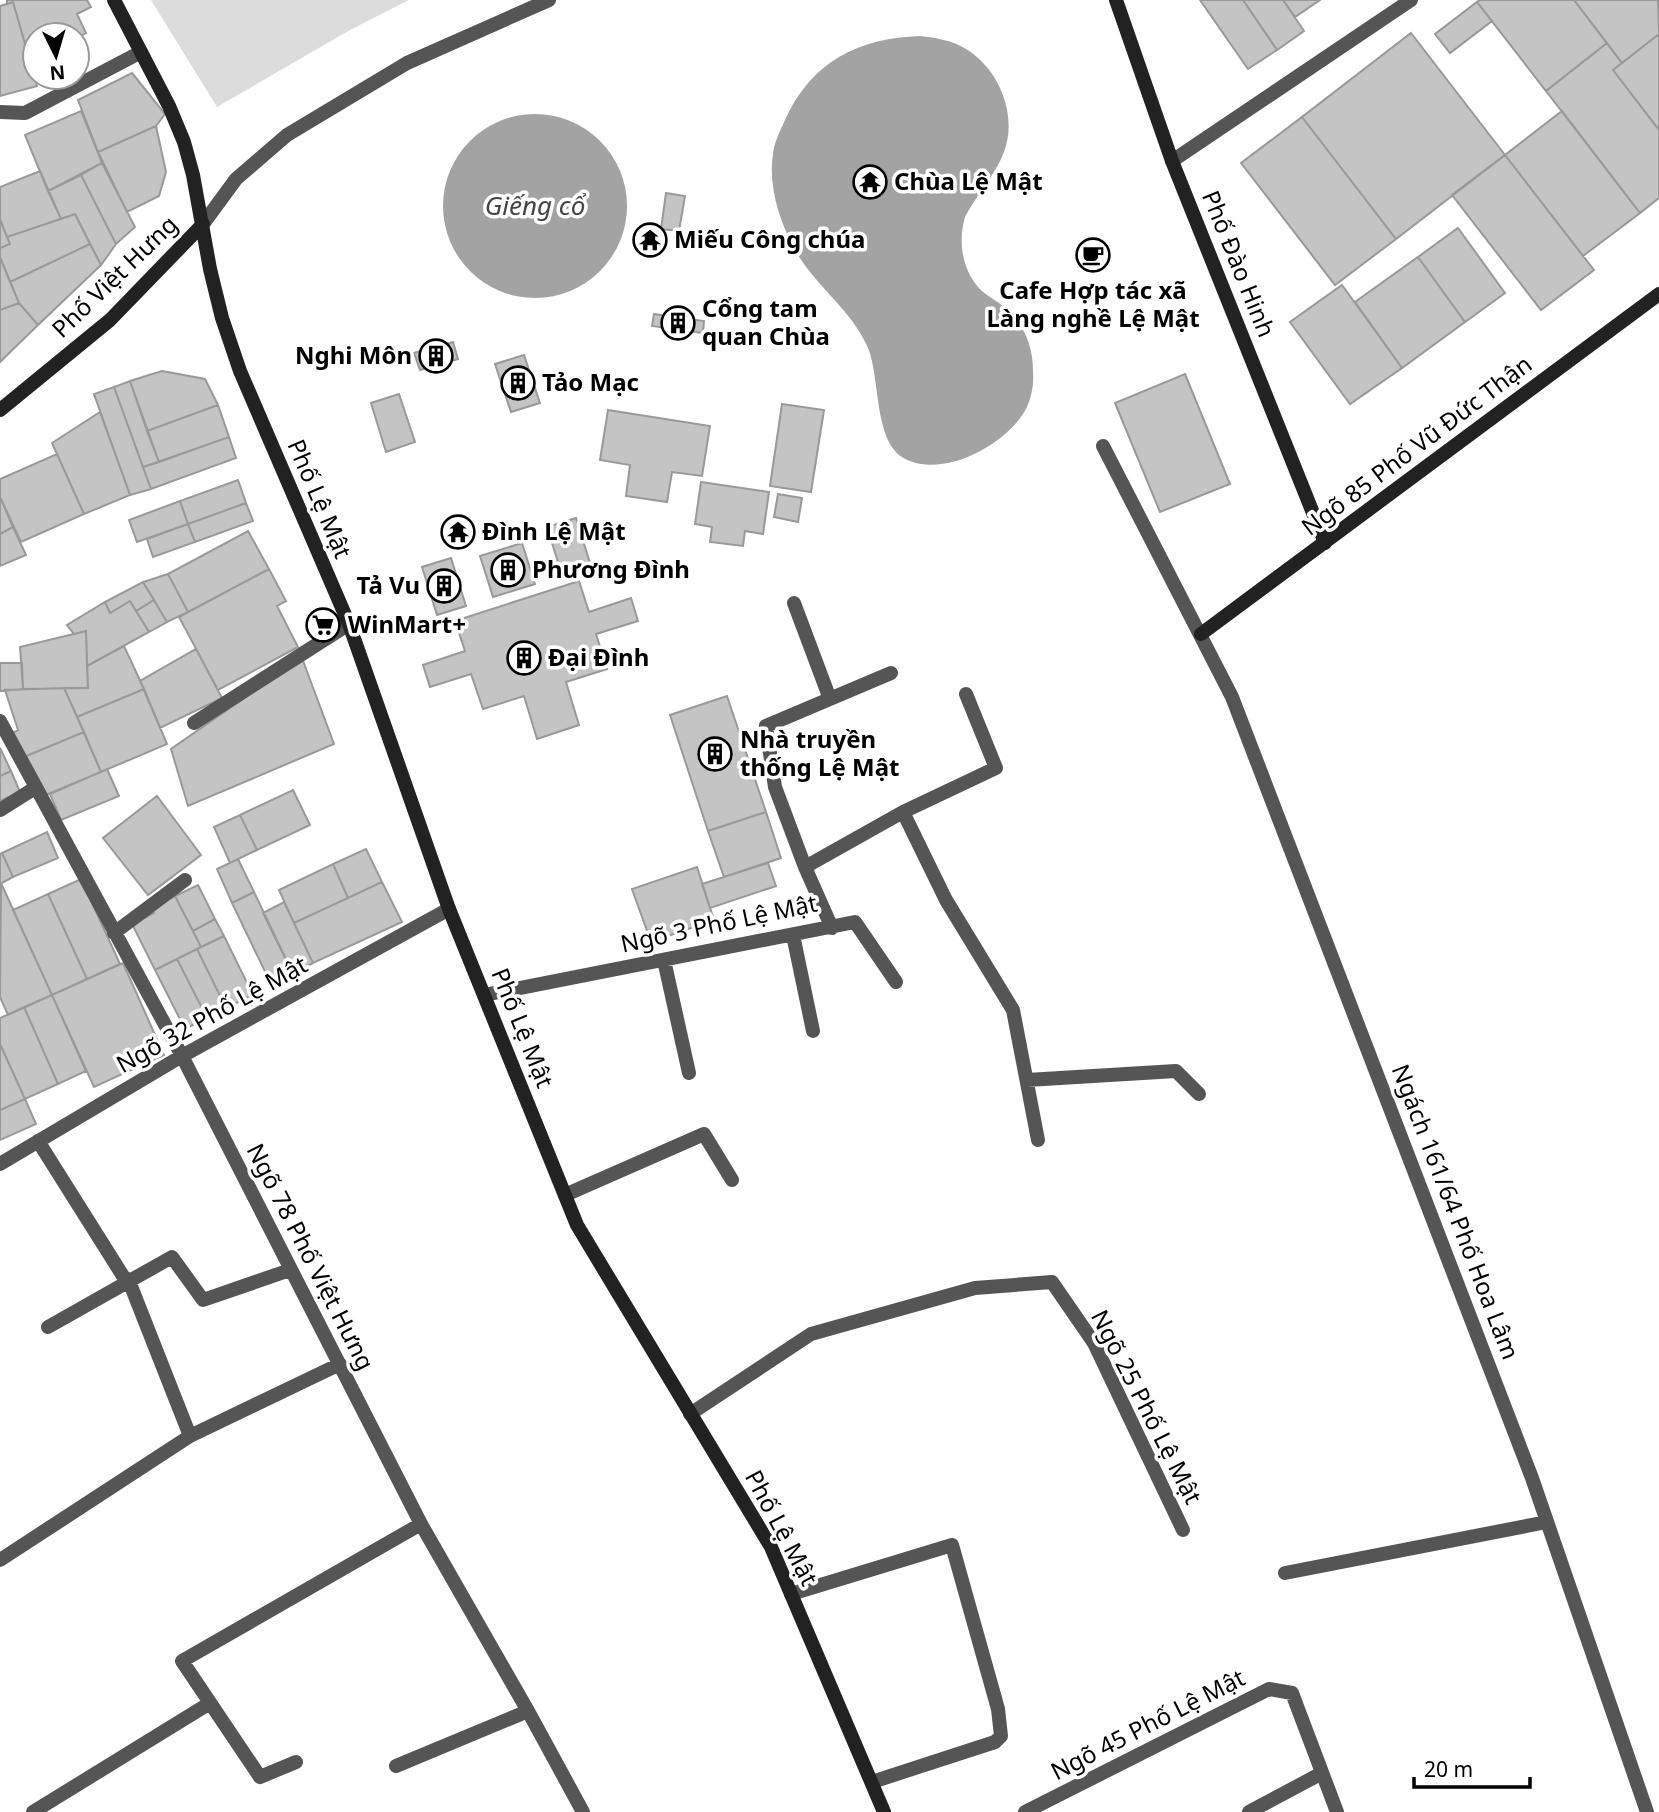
<svg xmlns="http://www.w3.org/2000/svg" width="1659" height="1812" font-family="'Noto Sans',sans-serif">
	<style>
		.green { fill: #dcdcdc }
		.water { fill: #a3a3a3 }
		.building { fill: #c4c4c4; stroke: #999; stroke-width: 2 }
		.lines { fill: none; stroke-linecap: round; stroke-linejoin: round }
		.lane { stroke: #555; stroke-width: 14 }
		.street { stroke: #555; stroke-width: 14 }
		.secondary { stroke: #222; stroke-width: 14 }
		.labels { text-anchor: middle; stroke-width: 7; stroke-linejoin: round; paint-order: stroke }
		.poi-label { font-size: 24px; font-weight: bold; fill: #000; stroke: #fff; text-anchor: start }
		.street-label { font-size: 24px; fill: #000; stroke: #fff }
		.water-label { font-size: 26px; font-style: italic; fill: #444; stroke: #fff }
	</style>
	<rect width="100%" height="100%" fill="#fff"/>
	<path class="green" d="M 151,0 L 409,0 L 350,30 L 217,107 Z"/>
	<path class="water" d="M 920,36 C 936,38 952,40 966,49 C 999,69 1018,115 1004,152 C 995,176 976,195 965,217 C 958,241 962,268 978,287 C 984,294 992,298 999,303 C 1022,320 1033,343 1033,371 C 1034,383 1032,396 1027,407 C 1008,445 940,481 902,457 C 874,439 880,377 868,348 C 851,308 812,284 793,246 C 779,220 768,184 773,154 C 774,143 780,131 785,120 C 811,62 858,38 920,36 Z
		M443 206a92 92 0 1 1 184 0a92 92 0 1 1-184 0Z"/>
	<path class="building" d="M 7,0 L 87,0 L 91,7 L 77,14 L 86,33 L 77,38 L 77,35 L 35,35 L 35,58 L 30,61 L 13,2 L 7,4 Z
		M 1200,0 L 1243,0 L 1277,50 L 1248,69 Z
		M 1243,0 L 1283,0 L 1304,31 L 1277,50 Z
		M 1283,0 L 1320,0 L 1295,17 Z
		M 1480,0 L 1574,0 L 1607,43 L 1546,91 L 1477,2 Z
		M 1574,0 L 1658,0 L 1659,34 L 1622,63 Z
		M 13,2 L 37,86 L 0,96 L 0,6 Z
		M 1477,2 L 1492,21 L 1450,53 L 1435,34 Z
		M 1411,33 L 1505,155 L 1396,239 L 1302,117 Z
		M 1659,34 L 1659,130 L 1613,70 Z
		M 1607,43 L 1622,63 L 1613,70 L 1659,130 L 1659,198 L 1640,213 L 1546,91 Z
		M 132,73 L 165,114 L 156,126 L 98,152 L 78,100 Z
		M 81,111 L 102,163 L 48,191 L 25,135 Z
		M 1562,111 L 1640,213 L 1583,256 L 1505,155 Z
		M 1302,117 L 1396,239 L 1335,285 L 1241,163 Z
		M 156,126 L 166,172 L 159,196 L 127,212 L 98,152 Z
		M 1505,155 L 1594,270 L 1541,310 L 1452,195 Z
		M 102,163 L 135,227 L 116,244 L 81,175 Z
		M 40,171 L 61,219 L 7,237 L 0,219 L 0,187 Z
		M 81,175 L 116,244 L 101,265 L 75,214 L 61,219 L 48,191 Z
		M 666,193 L 685,196 L 679,231 L 661,229 Z
		M 75,214 L 90,244 L 10,282 L 0,257 L 0,248 L 10,244 L 7,237 Z
		M 0,220 L 10,244 L 0,248 Z
		M 1458,228 L 1505,293 L 1465,322 L 1418,257 Z
		M 661,229 L 664,245 L 639,251 L 635,235 Z
		M 90,244 L 101,265 L 38,325 L 19,303 L 10,282 Z
		M 0,257 L 19,303 L 0,310 Z
		M 1418,257 L 1465,322 L 1402,368 L 1355,302 Z
		M 1342,285 L 1402,368 L 1350,404 L 1290,322 Z
		M 19,303 L 38,325 L 0,362 L 0,310 Z
		M 654,314 L 704,321 L 703,333 L 652,326 Z
		M 453,342 L 458,359 L 420,370 L 414,353 Z
		M 524,355 L 540,403 L 511,412 L 495,364 Z
		M 162,371 L 205,379 L 218,405 L 147,431 L 130,381 Z
		M 1185,374 L 1230,484 L 1160,512 L 1115,403 Z
		M 130,381 L 159,462 L 143,467 L 114,387 Z
		M 114,387 L 151,489 L 130,495 L 94,394 Z
		M 399,394 L 415,442 L 386,452 L 371,403 Z
		M 782,404 L 824,410 L 811,492 L 770,486 Z
		M 218,405 L 229,437 L 159,462 L 147,431 Z
		M 608,410 L 710,426 L 702,476 L 672,472 L 667,502 L 626,496 L 630,465 L 600,460 Z
		M 100,412 L 130,495 L 84,514 L 52,443 Z
		M 229,437 L 236,458 L 151,489 L 143,467 Z
		M 57,454 L 84,514 L 21,542 L 0,497 L 0,479 Z
		M 238,480 L 246,503 L 188,524 L 180,501 Z
		M 701,482 L 769,492 L 763,534 L 745,531 L 743,546 L 710,542 L 712,527 L 695,524 Z
		M 778,494 L 802,498 L 798,522 L 774,517 Z
		M 0,497 L 13,527 L 0,534 Z
		M 180,501 L 188,524 L 137,542 L 129,520 Z
		M 246,503 L 253,521 L 195,542 L 188,524 Z
		M 576,518 L 591,566 L 562,575 L 547,527 Z
		M 188,524 L 195,542 L 153,557 L 147,539 Z
		M 13,527 L 26,555 L 0,566 L 0,534 Z
		M 248,531 L 269,569 L 188,612 L 168,574 Z
		M 522,543 L 535,584 L 493,597 L 480,556 Z
		M 451,558 L 466,606 L 437,615 L 422,567 Z
		M 269,569 L 286,601 L 277,606 L 298,647 L 218,690 L 179,617 Z
		M 168,574 L 188,612 L 167,622 L 143,582 Z
		M 579,581 L 589,612 L 631,598 L 638,621 L 596,634 L 607,669 L 566,682 L 579,725 L 537,739 L 524,696 L 483,709 L 471,674 L 430,687 L 423,665 L 465,651 L 455,621 Z
		M 143,582 L 154,600 L 136,611 L 130,601 L 110,613 L 105,602 Z
		M 154,600 L 167,622 L 149,632 L 136,611 Z
		M 130,601 L 149,632 L 87,666 L 86,631 L 74,634 L 67,625 L 105,602 L 110,613 Z
		M 86,631 L 88,688 L 23,689 L 20,647 Z
		M 124,646 L 144,689 L 77,717 L 64,688 L 88,688 L 87,666 Z
		M 196,649 L 222,698 L 160,728 L 140,681 Z
		M 302,658 L 334,744 L 188,806 L 171,749 Z
		M 0,663 L 22,663 L 23,689 L 0,691 Z
		M 64,688 L 84,732 L 24,757 L 13,733 L 18,730 L 5,690 Z
		M 144,689 L 167,744 L 101,772 L 77,717 Z
		M 727,696 L 766,812 L 708,831 L 670,715 Z
		M 84,732 L 101,772 L 41,797 L 24,757 Z
		M 0,748 L 11,771 L 0,776 Z
		M 107,769 L 119,796 L 61,820 L 50,794 Z
		M 11,771 L 20,792 L 0,801 L 0,776 Z
		M 293,790 L 310,825 L 257,850 L 240,815 Z
		M 157,796 L 201,855 L 148,895 L 103,838 Z
		M 766,812 L 781,858 L 724,877 L 708,831 Z
		M 240,815 L 257,850 L 230,863 L 214,827 Z
		M 47,832 L 58,858 L 13,877 L 2,853 Z
		M 366,849 L 382,882 L 348,898 L 333,864 Z
		M 2,853 L 13,877 L 0,884 L 0,854 Z
		M 238,859 L 254,892 L 232,903 L 217,869 Z
		M 768,863 L 776,886 L 710,908 L 702,884 Z
		M 333,864 L 348,898 L 294,923 L 279,890 Z
		M 697,867 L 714,920 L 651,942 L 632,889 Z
		M 81,879 L 120,964 L 87,979 L 48,894 Z
		M 382,882 L 402,922 L 313,963 L 294,923 Z
		M 1,883 L 52,995 L 8,1015 L 0,997 Z
		M 198,885 L 215,919 L 193,931 L 175,896 Z
		M 254,892 L 293,974 L 271,984 L 232,903 Z
		M 48,894 L 87,979 L 52,995 L 13,910 Z
		M 175,896 L 201,947 L 155,970 L 132,924 L 154,913 L 151,908 Z
		M 284,902 L 313,963 L 293,974 L 263,913 Z
		M 215,919 L 224,936 L 201,947 L 193,931 Z
		M 224,936 L 253,995 L 226,1008 L 197,949 Z
		M 197,949 L 226,1008 L 207,1018 L 177,959 Z
		M 177,959 L 207,1018 L 185,1029 L 155,970 Z
		M 123,963 L 164,1055 L 94,1087 L 52,995 Z
		M 52,995 L 86,1071 L 58,1084 L 24,1007 Z
		M 24,1007 L 58,1084 L 25,1099 L 0,1044 L 0,1018 Z
		M 0,1044 L 25,1099 L 0,1110 Z
		M 25,1099 L 36,1124 L 0,1140 L 0,1110 Z"/>
	<g class="lines">
		<path class="lane" d="M 194,723 L 349,624
			M 0,810 L 35,788"/>
		<path class="street" d="M 0,112 L 25,113 L 141,52
			M 1172,161 L 1411,0
			M 203,224 L 236,179 L 287,135 L 407,63 L 549,0
			M 1103,446 L 1232,697 L 1532,1478 L 1647,1812
			M 794,603 L 830,699
			M 0,721 L 182,1056 L 421,1524 L 528,1711 L 583,1812
			M 903,812 L 996,768 L 966,694
			M 805,867 L 903,812 L 946,900 L 1013,1010 L 1038,1140
			M 832,928 L 805,867 L 775,787 L 766,726 L 891,673
			M 114,933 L 185,880
			M 793,935 L 813,1031
			M 664,960 L 689,1073
			M 484,995 L 855,922 L 896,982
			M 1027,1080 L 1176,1071 L 1199,1094
			M 38,1141 L 123,1276 L 129,1281 L 190,1436
			M 0,1164 L 182,1056 L 449,909
			M 565,1195 L 704,1134 L 732,1180
			M 48,1327 L 172,1257 L 203,1300 L 290,1270
			M 690,1414 L 811,1334 L 975,1288 L 1052,1282 L 1094,1343 L 1183,1530
			M 0,1560 L 190,1436 L 340,1364
			M 1285,1573 L 1547,1522
			M 791,1594 L 952,1545 L 998,1709 L 1001,1736 L 995,1742 L 872,1782
			M 296,1762 L 260,1777 L 182,1661 L 421,1524
			M 396,1766 L 528,1711
			M 33,1812 L 210,1703
			M 1025,1812 L 1269,1689 L 1292,1693 L 1337,1812
			M 1249,1812 L 1322,1773"/>
		<path class="secondary" d="M 114,0 L 169,106 L 184,142 L 193,175 L 210,269 L 222,318 L 240,371 L 349,624 L 449,909 L 577,1225 L 771,1547 L 884,1812
			M 1116,0 L 1172,161 L 1325,543
			M 0,410 L 110,320 L 203,224
			M 1201,634 L 1659,294"/>
	</g>
	<defs>
		<symbol id="temple-ring" viewBox="-11 -11 22 22"><circle r="9.5" fill="#fff" stroke="#000" stroke-width="1.5"/><path d="M0-6L5-2H3V0L6.5 2.5H4V6H1.5V3h-3V6H-4V2.5H-6.5L-3 0V-2H-5Z" fill="#000"/></symbol>
		<symbol id="cafe-ring" viewBox="-11 -11 22 22"><circle r="9.5" fill="#fff" stroke="#000" stroke-width="1.5"/><path d="M-5.5-4.5H6V0H3Q3 3.5 0 3.5H-2.5Q-5.5 3.5-5.5 0ZM3-3.2v2h1.7v-2ZM-6 4.5H4V6H-6Z" fill="#000"/></symbol>
		<symbol id="building-ring" viewBox="-11 -11 22 22"><circle r="9.5" fill="#fff" stroke="#000" stroke-width="1.5"/><path d="M-4-6H4V6H1V3H-1V6H-4ZM-2.5-4.3h1.7v1.8h-1.7ZM.8-4.3h1.7v1.8H.8ZM-2.5-1h1.7V.8h-1.7ZM.8-1h1.7V.8H.8Z" fill="#000"/></symbol>
		<symbol id="supermarket-ring" viewBox="-11 -11 22 22"><circle r="9.5" fill="#fff" stroke="#000" stroke-width="1.5"/><path d="M-6-5.5h2.5l.6 2H6L4.5 2H-2.5L-4.4-4H-6ZM-1.5 3.2a1.3 1.3 0 1 0 .1 0ZM3 3.2a1.3 1.3 0 1 0 .1 0Z" fill="#000"/></symbol>
	</defs>
	<g fill-rule="evenodd">
		<use href="#temple-ring" x="851" y="163" width="38" height="38"/>
		<use href="#temple-ring" x="631" y="221" width="38" height="38"/>
		<use href="#cafe-ring" x="1074" y="236" width="38" height="38"/>
		<use href="#building-ring" x="659" y="304" width="38" height="38"/>
		<use href="#building-ring" x="417" y="337" width="38" height="38"/>
		<use href="#building-ring" x="499" y="364" width="38" height="38"/>
		<use href="#temple-ring" x="439" y="513" width="38" height="38"/>
		<use href="#building-ring" x="489" y="551" width="38" height="38"/>
		<use href="#building-ring" x="425" y="567" width="38" height="38"/>
		<use href="#supermarket-ring" x="304" y="606" width="38" height="38"/>
		<use href="#building-ring" x="505" y="639" width="38" height="38"/>
		<use href="#building-ring" x="696" y="735" width="38" height="38"/>
	</g>
	<g class="labels">
		<g class="poi-label">
			<text x="894" y="190">Chùa Lệ Mật</text>
			<text x="674" y="248">Miếu Công chúa</text>
			<text x="1093" y="299" text-anchor="middle">Cafe Hợp tác xã<tspan x="1093" dy="28">Làng nghề Lệ Mật</tspan></text>
			<text x="702" y="317">Cổng tam<tspan x="702" dy="28">quan Chùa</tspan></text>
			<text x="412" y="364" text-anchor="end">Nghi Môn</text>
			<text x="542" y="391">Tảo Mạc</text>
			<text x="482" y="540">Đình Lệ Mật</text>
			<text x="532" y="578">Phương Đình</text>
			<text x="420" y="594" text-anchor="end">Tả Vu</text>
			<text x="348" y="633">WinMart+</text>
			<text x="548" y="666">Đại Đình</text>
			<text x="740" y="748">Nhà truyền<tspan x="740" dy="28">thống Lệ Mật</tspan></text>
		</g>
		<g class="street-label">
			<text transform="translate(1238 264) rotate(68)" y="8">Phố Đào Hinh</text>
			<text transform="translate(115 277) rotate(-44)" y="8">Phố Việt Hưng</text>
			<text transform="translate(1417 446) rotate(-37)" y="8">Ngõ 85 Phố Vũ Đức Thận</text>
			<text transform="translate(319 499) rotate(67)" y="8">Phố Lệ Mật</text>
			<text transform="translate(719 924) rotate(-12)" y="8">Ngõ 3 Phố Lệ Mật</text>
			<text transform="translate(212 1015) rotate(-29)" y="8">Ngõ 32 Phố Lệ Mật</text>
			<text transform="translate(522 1028) rotate(68)" y="8">Phố Lệ Mật</text>
			<text transform="translate(1455 1212) rotate(69)" y="8">Ngách 161/64 Phố Hoa Lâm</text>
			<text transform="translate(310 1257) rotate(63)" y="8">Ngõ 78 Phố Việt Hưng</text>
			<text transform="translate(1146 1407) rotate(63)" y="8">Ngõ 25 Phố Lệ Mật</text>
			<text transform="translate(781 1528) rotate(62)" y="8">Phố Lệ Mật</text>
			<text transform="translate(1148 1725) rotate(-27)" y="8">Ngõ 45 Phố Lệ Mật</text>
		</g>
		<g class="water-label">
			<text x="535" y="215">Giếng cổ</text>
		</g>
	</g>
	<g transform="translate(56 56) rotate(175)"><circle r="33" fill="#ffffff" stroke="#999999" stroke-width="2"/>
	<path d="M0-5L12 26L0 18L-12 26Z" fill="#000000"/>
	<text y="-10" font-size="19" font-weight="bold" text-anchor="middle" fill="#000000">N</text>
	</g>
	<path d="M1414 1777v10h116v-10" fill="none" stroke="#000000" stroke-width="3.5"/>
	<text x="1424" y="1777" font-size="21" fill="#000000" stroke="#ffffff" stroke-width="5" paint-order="stroke">20 m</text>
</svg>
